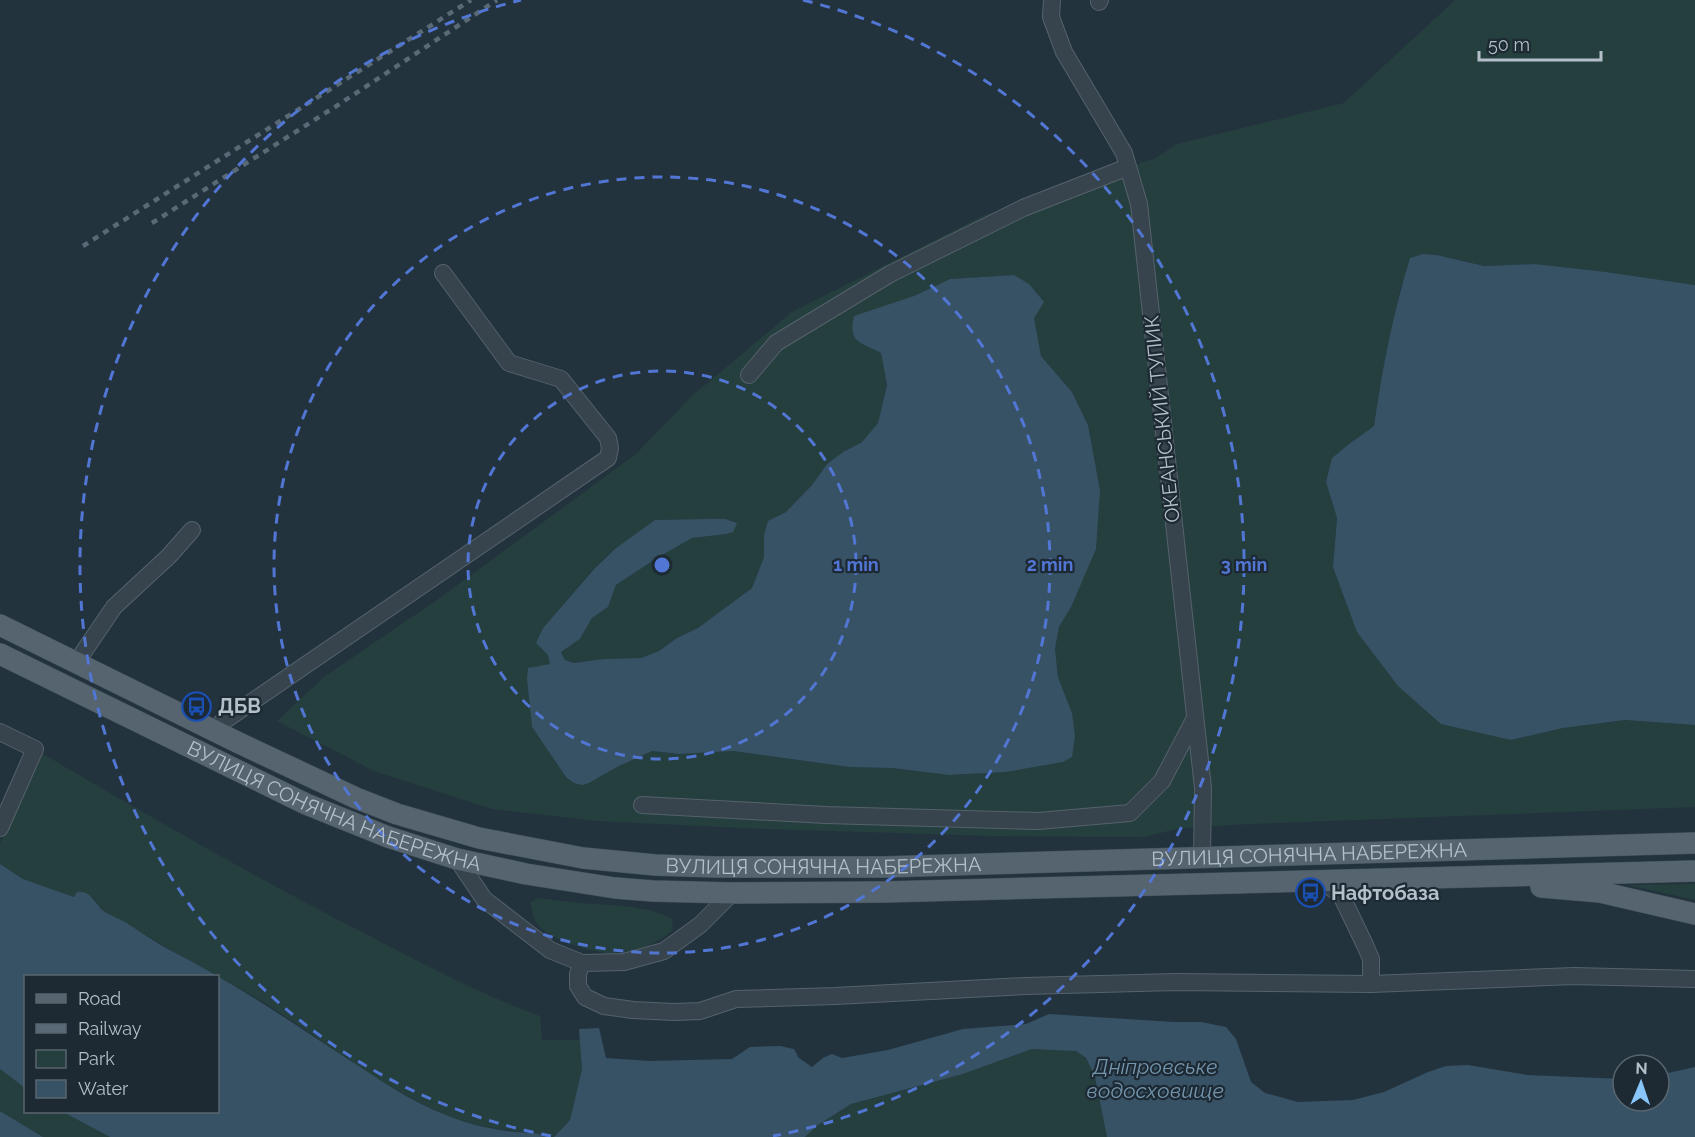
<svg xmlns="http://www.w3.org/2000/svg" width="1695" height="1137" font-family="Raleway,sans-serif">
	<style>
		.green { fill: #253f3e; fill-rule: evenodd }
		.water { fill: #375265 }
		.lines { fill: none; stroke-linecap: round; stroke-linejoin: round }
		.minor-casing { stroke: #55626c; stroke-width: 18 }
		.major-casing { stroke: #43505a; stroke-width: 22 }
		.minor { stroke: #37444e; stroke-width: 16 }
		.major { stroke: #55646e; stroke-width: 21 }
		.rail { stroke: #596975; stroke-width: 4.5; stroke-dasharray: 6 6; stroke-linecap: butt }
		.ring { fill: none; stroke: #5276d3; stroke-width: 3; stroke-dasharray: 10 8 }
		.labels { text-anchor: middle; stroke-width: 4.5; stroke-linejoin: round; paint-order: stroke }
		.street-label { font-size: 20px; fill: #b3bfc9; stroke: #1d2933 }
		.poi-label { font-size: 20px; font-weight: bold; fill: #b3bfc9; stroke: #1d2933; text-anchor: start }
		.water-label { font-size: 21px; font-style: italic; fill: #7395ad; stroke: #1d2933 }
		.centre { fill: #5276d3; stroke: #1d2933; stroke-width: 3 }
		.ring-label { font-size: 18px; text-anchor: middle; font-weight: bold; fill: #5276d3; stroke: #1d2933; stroke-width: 4.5; stroke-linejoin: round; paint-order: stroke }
	</style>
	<rect width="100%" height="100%" fill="#23333e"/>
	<path class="green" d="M 1455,0 L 1695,0 L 1695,285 L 1606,272 L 1535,264 L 1484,266 L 1437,255 L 1423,254 L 1401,286 L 1379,391 L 1374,426 L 1349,444 L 1332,458 L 1326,482 L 1337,518 L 1333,567 L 1511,740 L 1563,728 L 1625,720 L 1695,725 L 1695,807 L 1250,824 L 1180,828 L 1145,837 L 995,836 L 766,829 L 597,821 L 492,809 L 374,771 L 277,721 L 324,677 L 437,600 L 636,454 L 692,396 L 792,312 L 983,216 L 1156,158 L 1177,144 L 1344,103 ZM 1014,275 L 1033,318 L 1041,356 L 1072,392 L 1088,425 L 1100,490 L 1071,607 L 1059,627 L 1055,649 L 1058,677 L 1072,713 L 1063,762 L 1006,772 L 949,775 L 892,768 L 849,767 L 733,751 L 679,754 L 652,751 L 617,767 L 589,783 L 566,777 L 532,727 L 527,679 L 551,664 L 543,628 L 595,567 L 616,548 L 655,520 L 707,519 L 726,519 L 737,522 L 726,534 L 692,538 L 657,558 L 616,585 L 608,607 L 592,618 L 580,639 L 561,652 L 565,660 L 574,663 L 603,659 L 641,658 L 659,651 L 677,638 L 698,628 L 752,588 L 764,557 L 764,535 L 768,522 L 786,512 L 812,485 L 827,464 L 843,452 L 862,442 L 878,423 L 887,385 L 881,353 L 857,341 L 914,296 L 950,279 Z
		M 43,754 C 147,815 251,875 358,930 C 417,961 477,993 540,1016 L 542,1040 L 580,1040 L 582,1069 L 570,1120 L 554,1137 C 517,1130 479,1130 444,1114 C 383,1088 329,1045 274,1009 C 226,979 176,955 128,924 C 121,920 112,917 105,911 C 100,908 96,902 93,897 L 74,897 L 23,879 L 0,864 L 0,843 Z
		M 1695,884 L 1695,900 L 1628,885 Z
		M 539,898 C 553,900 567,902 581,903 C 611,906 645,904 672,919 L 673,930 C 658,944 633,952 613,953 C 595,954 548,939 537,924 C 533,918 532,908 530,902 Z
		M 1032,1049 C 1044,1050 1065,1048 1075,1051 C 1098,1058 1103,1116 1107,1137 L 805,1137 L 818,1125 L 851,1104 L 963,1074 Z
		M 0,1069 L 25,1088 L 26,1112 L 63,1112 L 110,1137 L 43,1137 L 0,1111 Z"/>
	<path class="water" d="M 1423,254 L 1437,255 L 1484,266 L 1535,264 L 1606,272 L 1695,285 L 1695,725 L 1625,720 L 1563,728 L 1511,740 L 1441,724 L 1398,686 L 1357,632 L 1333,567 L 1337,518 L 1326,482 L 1332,458 L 1349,444 L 1374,426 C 1382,370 1393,313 1410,258 Z
		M 1014,275 L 1029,284 L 1044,302 L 1034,318 L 1041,356 L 1072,392 L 1088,425 L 1100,490 L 1096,549 L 1071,607 L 1059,627 L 1055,649 L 1058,677 L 1072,713 L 1075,736 L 1072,757 L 1063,762 L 1006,772 L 949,775 L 892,768 L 849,767 L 733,751 L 679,754 L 652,751 L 617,767 L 589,783 L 582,785 L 574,783 L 566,777 L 532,727 L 527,679 L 528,668 L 550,664 L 548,655 L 536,643 L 543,628 L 595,568 L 616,548 L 655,520 L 707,519 L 726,519 L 737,523 L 733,532 L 726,534 L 692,538 L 657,558 L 616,585 L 608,607 L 592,618 L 580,639 L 561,652 L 565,660 L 574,663 L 603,659 L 641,658 L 659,651 L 677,638 L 698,628 L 752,588 L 764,557 L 764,535 L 768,521 L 786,512 L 812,485 L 827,464 L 843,452 L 862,442 L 878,423 L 887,385 L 881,353 C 860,342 848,343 854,316 L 914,296 L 950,279 Z
		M 0,864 L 23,879 L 74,897 L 77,892 C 92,890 95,905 105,912 C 112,916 119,919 125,922 C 140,931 153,941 168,949 C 229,980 286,1018 343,1056 C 376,1077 409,1101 446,1115 C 465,1123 486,1128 507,1131 C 522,1133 538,1132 552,1137 L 110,1137 L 63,1112 L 218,1112 L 218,976 L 26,976 L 25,1088 L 0,1069 Z
		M 1049,1014 L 1173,1022 L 1201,1022 L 1226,1027 L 1236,1039 L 1251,1082 L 1265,1093 L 1298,1102 L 1353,1100 L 1384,1092 L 1428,1072 L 1446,1066 L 1468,1065 L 1527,1075 L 1623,1079 L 1623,1101 L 1659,1101 L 1659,1075 L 1695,1067 L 1695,1137 L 1107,1137 L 1095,1077 L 1086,1058 L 1076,1051 L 1032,1049 L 963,1074 L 851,1104 L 818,1125 L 805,1137 L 554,1137 L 570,1120 L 582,1069 L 579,1029 L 599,1028 L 606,1058 L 650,1061 L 732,1059 L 750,1047 L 780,1046 L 794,1049 L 799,1058 L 812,1067 L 823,1058 L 832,1054 L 842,1058 L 888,1050 L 963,1029 L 1026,1024 Z
		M 0,1111 L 43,1137 L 0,1137 Z"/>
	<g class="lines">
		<defs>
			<path id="minor" d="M 1052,0 L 1051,17 L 1064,52 L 1124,153 L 1139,204 L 1203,788 L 1202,857
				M 1099,2 L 1100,0
				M 749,375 L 776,343 L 890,274 L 1023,208 L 1128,167
				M 76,663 L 114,607 L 169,556 L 192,530
				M 0,732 L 35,749 L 0,828
				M 216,732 L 221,723 L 608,458 L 610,448 L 608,438 L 561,379 L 509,363 L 443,273
				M 642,805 L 826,815 L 1038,821 L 1130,813 L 1162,781 L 1195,718
				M 457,859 L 484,899 L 550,950 L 582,963 L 624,962 L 664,951 L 700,925 L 732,893
				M 1322,881 L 1341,895 L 1365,945 L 1371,959 L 1371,984
				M 582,963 L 578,974 L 578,986 L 585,997 L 604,1006 L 633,1010 L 674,1012 L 700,1011 L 736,999 L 835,996 L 1025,986 L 1176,982 L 1371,984 L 1574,976 L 1695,979"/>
			<g id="major">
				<path id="s1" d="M 0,625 L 239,743 L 356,798 L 397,814 L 479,838 L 583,858 L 655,865 L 715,867 L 883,867 L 1695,843"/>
				<path id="s2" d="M 0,654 L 306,804 L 388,837 L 457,859 L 526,874 L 615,888 L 653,891 L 732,893 L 884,892 L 1695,871"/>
				<path d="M 1541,887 L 1600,892 L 1695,914"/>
			</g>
		</defs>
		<use href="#minor" class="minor-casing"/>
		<use href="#major" class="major-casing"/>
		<use href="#minor" class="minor"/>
		<use href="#major" class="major"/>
		<path class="rail" d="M 152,223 L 338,105 L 497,0
			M 83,246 L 471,0"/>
	</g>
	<g class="ring">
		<circle cx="662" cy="565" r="194"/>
		<circle cx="662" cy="565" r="388"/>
		<path d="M551 1136A582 582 0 0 1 521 0M803 0A582 582 0 0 1 773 1136"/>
	</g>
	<defs>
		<symbol id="bus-ring" viewBox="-11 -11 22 22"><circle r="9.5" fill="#1d2933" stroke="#1a4fb4" stroke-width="1.5"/><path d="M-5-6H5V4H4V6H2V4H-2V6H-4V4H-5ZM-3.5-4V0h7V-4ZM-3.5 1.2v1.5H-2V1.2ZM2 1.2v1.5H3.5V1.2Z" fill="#1a4fb4"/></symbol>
	</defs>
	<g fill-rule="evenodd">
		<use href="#bus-ring" x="180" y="690" width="33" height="33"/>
		<use href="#bus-ring" x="1294" y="876" width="33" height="33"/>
	</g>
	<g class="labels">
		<g class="street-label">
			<text transform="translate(1162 419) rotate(-96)" y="7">ОКЕАНСЬКИЙ ТУПИК</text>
			<text dy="7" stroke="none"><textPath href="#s2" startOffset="368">ВУЛИЦЯ СОНЯЧНА НАБЕРЕЖНА</textPath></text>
			<text dy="7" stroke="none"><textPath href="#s1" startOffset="1358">ВУЛИЦЯ СОНЯЧНА НАБЕРЕЖНА</textPath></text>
			<text dy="7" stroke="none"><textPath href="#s1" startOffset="872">ВУЛИЦЯ СОНЯЧНА НАБЕРЕЖНА</textPath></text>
		</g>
		<g class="poi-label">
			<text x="218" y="713">ДБВ</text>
			<text x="1331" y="900">Нафтобаза</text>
		</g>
		<g class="water-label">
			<text x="1155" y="1074">Дніпровське<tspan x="1155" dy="24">водосховище</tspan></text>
		</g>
	</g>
	<circle cx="662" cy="565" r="9" class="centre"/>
	<g class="ring-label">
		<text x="856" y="571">1 min</text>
		<text x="1050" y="571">2 min</text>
		<text x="1244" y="571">3 min</text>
	</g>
	<rect x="24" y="975" width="195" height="138" fill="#1d2933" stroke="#59656f" stroke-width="1.5"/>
	<rect x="36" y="994" width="30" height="9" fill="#55646e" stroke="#59656f" stroke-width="1.5"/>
	<text x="78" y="1005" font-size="18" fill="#b3bfc9">Road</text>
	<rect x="36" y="1024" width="30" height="9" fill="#596975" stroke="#59656f" stroke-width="1.5"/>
	<text x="78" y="1035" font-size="18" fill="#b3bfc9">Railway</text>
	<rect x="36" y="1050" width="30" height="18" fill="#253f3e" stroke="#59656f" stroke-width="1.5"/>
	<text x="78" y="1065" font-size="18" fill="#b3bfc9">Park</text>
	<rect x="36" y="1080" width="30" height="18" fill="#375265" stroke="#59656f" stroke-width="1.5"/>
	<text x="78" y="1095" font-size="18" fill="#b3bfc9">Water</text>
	<g transform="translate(1641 1083) rotate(2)"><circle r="28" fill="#1d2933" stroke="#59656f" stroke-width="1.5"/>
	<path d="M0-4.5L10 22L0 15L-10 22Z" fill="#88c5fa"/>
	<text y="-9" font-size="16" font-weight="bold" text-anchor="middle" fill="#b3bfc9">N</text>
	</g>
	<path d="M1479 51v9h122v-9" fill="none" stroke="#b3bfc9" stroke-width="3"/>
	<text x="1488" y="51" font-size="18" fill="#b3bfc9" stroke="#1d2933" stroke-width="4.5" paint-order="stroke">50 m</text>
</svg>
